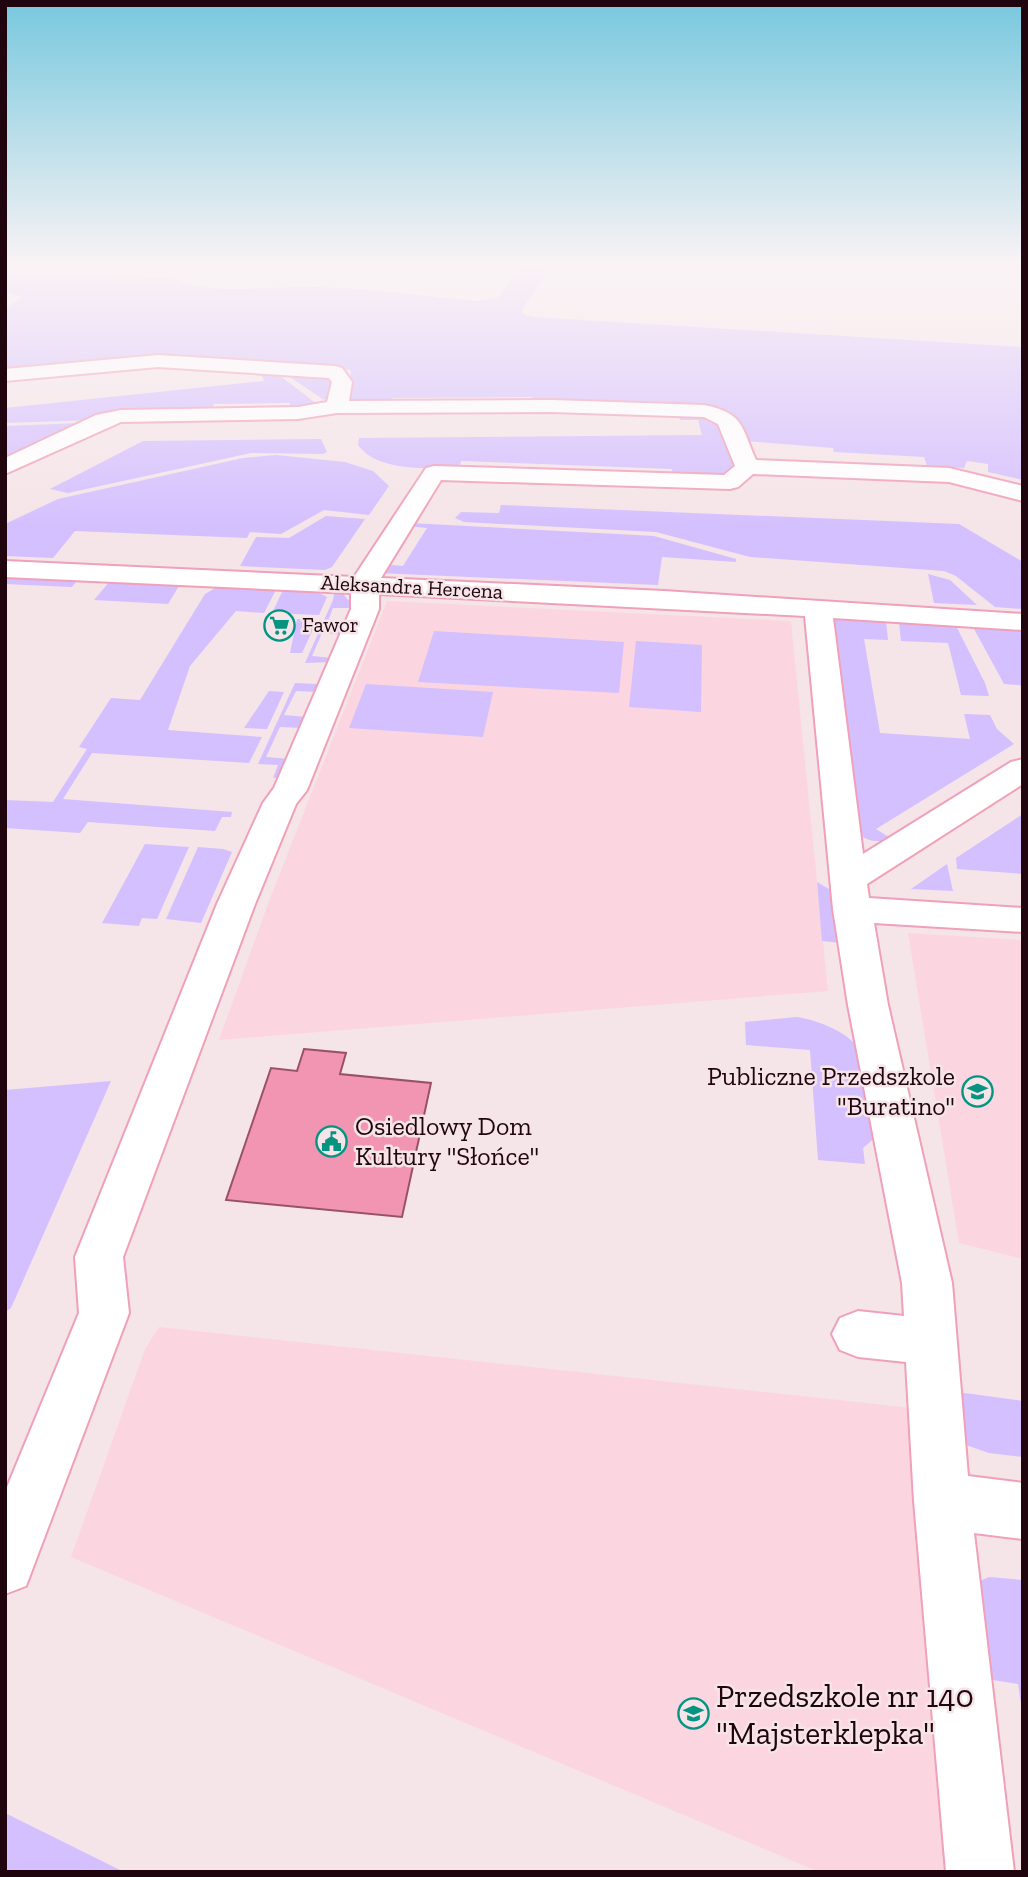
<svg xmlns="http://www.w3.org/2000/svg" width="1028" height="1877" font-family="'Zilla Slab',serif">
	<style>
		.built { fill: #fbd6e0 }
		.green { fill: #d4bfff }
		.building { fill: #f195b2; stroke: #99516a; stroke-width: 2 }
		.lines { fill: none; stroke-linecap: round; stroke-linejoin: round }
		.minor-casing { stroke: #f0a0b9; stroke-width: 4 }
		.minor { fill: #fff; fill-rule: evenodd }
		.labels { text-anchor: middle; stroke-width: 5; stroke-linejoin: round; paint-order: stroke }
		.far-street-label { font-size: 21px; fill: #20050f; stroke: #f5e4e8 }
		.far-poi-label { font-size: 21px; fill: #20050f; stroke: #f5e4e8; text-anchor: start }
		.poi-label { font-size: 26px; fill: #20050f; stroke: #f5e4e8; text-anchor: end }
		.near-poi-label { font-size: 32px; fill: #20050f; stroke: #f5e4e8; text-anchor: start }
	</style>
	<rect width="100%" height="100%" fill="#f5e4e8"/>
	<path class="built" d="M 387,601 L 791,621 L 828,991 L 219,1040 L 269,901 Z
		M 908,933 L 1023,940 L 1023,1259 L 959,1243 Z
		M 159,1327 L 912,1408 L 955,1872 L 819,1872 L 71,1557 L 145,1349 Z"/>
	<path class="green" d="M 520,268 L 550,268 L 522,309 L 522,313 L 532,317 L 1023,347 L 1023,480 L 988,472 L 988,464 L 967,461 L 964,468 L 927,466 L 924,457 L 834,452 L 833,448 L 746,441 L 727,413 L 533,403 L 532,397 L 392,398 L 391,404 L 364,404 L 347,398 L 351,370 L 165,357 L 5,371 L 5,308 L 23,297 L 5,292 L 5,272 L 177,279 C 204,297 281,285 315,287 C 369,288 423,296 477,301 L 499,297 Z
		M 259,369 L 275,372 L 317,404 L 289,410 L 290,403 L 214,404 L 211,410 L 94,420 L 5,423 L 5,408 L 264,381 Z
		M 281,371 L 331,380 L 329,398 L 324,400 Z
		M 677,413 L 716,418 L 735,464 C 724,482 692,476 673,476 L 672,469 L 461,461 L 459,469 C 428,467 378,473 358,445 L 359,438 L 702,435 L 698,420 L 680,420 Z
		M 80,423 L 5,462 L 5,426 Z
		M 321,439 L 327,452 L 323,454 L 251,453 L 68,493 L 50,489 L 143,441 Z
		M 276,455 L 345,462 L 373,471 L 389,486 L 369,515 L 324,510 L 281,534 L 250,532 L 247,538 L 75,531 L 53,558 L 5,556 L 5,524 L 58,499 L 243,458 Z
		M 501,505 L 959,524 L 1023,562 L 1023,609 L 995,607 L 956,576 L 944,571 L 750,557 L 656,532 L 464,522 L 455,518 L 461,512 L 499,513 Z
		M 326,516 L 365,519 L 332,567 L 325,570 L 240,566 L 256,537 L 289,538 Z
		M 409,523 L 654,536 L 736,559 L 736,562 L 662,557 L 658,585 L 378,573 L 383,564 L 403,566 L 427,528 L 408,526 Z
		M 928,574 L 950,580 L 977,605 L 934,603 Z
		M 65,576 L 79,578 L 72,587 L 5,584 L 5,578 L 61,580 Z
		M 110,581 L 177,584 L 179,586 L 168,604 L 94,600 Z
		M 222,584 L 278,586 L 264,613 L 236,611 L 190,666 L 168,730 L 262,737 L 249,763 L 92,753 L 63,799 L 232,812 L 231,817 L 222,817 L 215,831 L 88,822 L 80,833 L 5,828 L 5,800 L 53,802 L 87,749 L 79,747 L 111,698 L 140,700 L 205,594 Z
		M 285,586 L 318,588 L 317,592 L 327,597 L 319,615 L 272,613 Z
		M 335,588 L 339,589 L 355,608 L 333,608 L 327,623 L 347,625 L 343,635 L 322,633 L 312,656 L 333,658 L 330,662 L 305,663 L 333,600 Z
		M 839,617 L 886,621 L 888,640 L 864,639 L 880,733 L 970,739 L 964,714 L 990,715 L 997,729 L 1014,744 L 876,829 L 892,839 C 880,843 867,842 858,833 L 832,620 Z
		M 297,619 L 317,621 L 302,653 L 290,653 Z
		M 906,620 L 955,624 L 985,683 L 989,696 L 961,695 L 948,643 L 901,641 L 899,623 Z
		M 979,625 L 1023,627 L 1023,690 L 1020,685 L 1004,684 L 973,627 Z
		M 434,631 L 624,642 L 619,693 L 418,682 Z
		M 636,641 L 702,645 L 701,712 L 629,707 Z
		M 295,683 L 316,684 L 319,688 L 318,692 L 296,691 L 284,715 L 307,717 L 303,728 L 280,727 L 266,757 L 290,759 L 283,777 L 273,778 L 278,765 L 258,764 Z
		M 366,684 L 493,692 L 483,737 L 349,728 Z
		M 269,691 L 284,692 L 267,729 L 244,728 Z
		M 1023,814 L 1023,874 L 957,869 L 956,858 Z
		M 145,844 L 189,847 L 157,919 L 142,918 L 139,926 L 102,923 Z
		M 198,847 L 223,849 L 232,852 L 201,923 L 166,919 Z
		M 947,864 L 953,891 L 911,889 Z
		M 817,882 L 837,894 L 842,943 L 822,941 Z
		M 797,1017 C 818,1020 854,1034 863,1055 C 873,1078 877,1106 884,1130 L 863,1148 L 865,1164 L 818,1160 L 810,1050 L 746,1045 L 745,1022 Z
		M 111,1081 L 11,1308 L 5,1312 L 5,1090 Z
		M 950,1391 L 1023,1401 L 1023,1457 L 989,1453 L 963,1444 Z
		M 989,1577 L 1023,1580 L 1023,1717 L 1018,1684 L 974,1677 L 971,1589 L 980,1581 Z
		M 5,1813 L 124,1872 L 5,1872 Z"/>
	<path class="building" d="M 304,1049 L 346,1053 L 340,1074 L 431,1083 L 402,1217 L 226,1200 L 271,1068 L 297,1071 Z"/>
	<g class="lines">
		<defs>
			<path id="minor" d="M 158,355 L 335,366 L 342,368 L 352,382 L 349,401 L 552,400 L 704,405 C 744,413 741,426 756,460 L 949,468 L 1023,486 L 1023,501 L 949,482 L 753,474 L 738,487 L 730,489 L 441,480 L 381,578 L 664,591 L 1023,614 L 1023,630 L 833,618 L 863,854 L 1011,762 L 1023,759 L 1023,784 L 867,884 L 869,898 L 1023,908 L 1023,932 L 874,923 L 888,1005 L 952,1283 L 968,1476 L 1023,1483 L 1023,1539 L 974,1533 L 1014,1872 L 946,1872 L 914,1501 L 906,1362 L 858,1357 L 840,1350 L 832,1334 L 840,1318 L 858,1311 L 904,1316 L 902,1283 L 848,1005 L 833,909 L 805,616 L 379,594 L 379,609 L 307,790 L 296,804 L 255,904 L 123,1257 L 129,1313 L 26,1586 L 5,1594 L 5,1492 L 79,1313 L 75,1257 L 217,904 L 263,803 L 274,788 L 351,609 L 351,593 L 5,577 L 5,561 L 354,577 L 426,468 L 434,466 L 724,475 L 735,466 L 718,424 L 704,417 L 552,412 L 337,413 L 298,419 L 121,422 L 5,474 L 5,458 L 96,415 L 121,410 L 298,407 L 327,402 L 332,382 L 329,378 L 158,367 L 5,381 L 5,369 Z"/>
		</defs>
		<use href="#minor" class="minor-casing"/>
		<use href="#minor" class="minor"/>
	</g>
	<linearGradient id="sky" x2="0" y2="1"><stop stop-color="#77c8de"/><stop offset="0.5" stop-color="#faf3f5"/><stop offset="1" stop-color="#faf3f5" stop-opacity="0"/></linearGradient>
	<rect width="1028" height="531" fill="url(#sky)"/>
	<defs>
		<symbol id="supermarket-ring" viewBox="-11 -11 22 22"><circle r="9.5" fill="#f5e4e8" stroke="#069481" stroke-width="1.5"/><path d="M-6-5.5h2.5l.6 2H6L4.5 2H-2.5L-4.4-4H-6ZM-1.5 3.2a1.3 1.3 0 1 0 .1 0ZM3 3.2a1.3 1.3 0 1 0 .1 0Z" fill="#069481"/></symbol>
		<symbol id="school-ring" viewBox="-11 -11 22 22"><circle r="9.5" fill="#f5e4e8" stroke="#069481" stroke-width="1.5"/><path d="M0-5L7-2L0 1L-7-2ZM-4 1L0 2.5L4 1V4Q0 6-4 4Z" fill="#069481"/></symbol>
		<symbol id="civic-ring" viewBox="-11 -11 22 22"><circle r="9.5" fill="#f5e4e8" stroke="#069481" stroke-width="1.5"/><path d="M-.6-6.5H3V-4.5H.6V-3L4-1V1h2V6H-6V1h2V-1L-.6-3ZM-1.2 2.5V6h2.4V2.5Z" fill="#069481"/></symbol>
	</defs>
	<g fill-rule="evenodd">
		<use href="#supermarket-ring" x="262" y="608" width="35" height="35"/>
		<use href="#school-ring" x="960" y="1074" width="35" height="35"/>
		<use href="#civic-ring" x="314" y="1124" width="35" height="35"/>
		<use href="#school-ring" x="676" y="1696" width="35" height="35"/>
	</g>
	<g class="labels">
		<g class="far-street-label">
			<text transform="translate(412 587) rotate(3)" y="7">Aleksandra Hercena</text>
		</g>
		<g class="far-poi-label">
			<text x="302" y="632">Fawor</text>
		</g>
		<g class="poi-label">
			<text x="955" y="1085">Publiczne Przedszkole<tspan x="955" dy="30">"Buratino"</tspan></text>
			<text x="355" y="1135" text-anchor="start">Osiedlowy Dom<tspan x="355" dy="30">Kultury "Słońce"</tspan></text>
		</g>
		<g class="near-poi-label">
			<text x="716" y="1707">Przedszkole nr 140<tspan x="716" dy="37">"Majsterklepka"</tspan></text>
		</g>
	</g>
	<rect width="1028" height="1877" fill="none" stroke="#20050f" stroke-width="14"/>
</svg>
